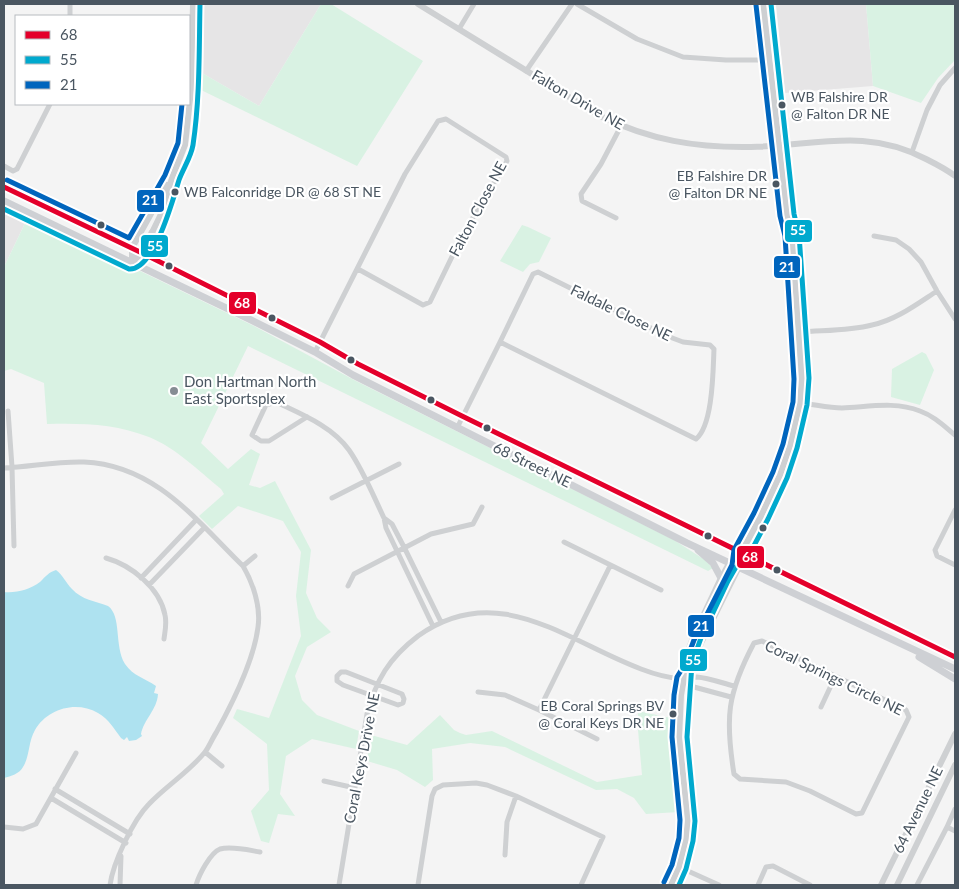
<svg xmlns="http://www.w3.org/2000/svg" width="959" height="889" font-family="Lato,sans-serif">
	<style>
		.education { fill: #e6e5e6 }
		.green { fill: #d9f2e3 }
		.water { fill: #aee2f0 }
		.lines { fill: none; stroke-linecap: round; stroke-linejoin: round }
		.minor { stroke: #ced0d2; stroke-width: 5 }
		.tertiary { stroke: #ced0d2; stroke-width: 6 }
		.secondary { stroke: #ced0d4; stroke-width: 7 }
		.bus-1-casing { stroke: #fff; stroke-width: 9 }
		.bus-2-casing { stroke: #fff; stroke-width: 9 }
		.bus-3-casing { stroke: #fff; stroke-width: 9 }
		.bus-1 { stroke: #e4002b; stroke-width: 5 }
		.bus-2 { stroke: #00a9ce; stroke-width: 5 }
		.bus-3 { stroke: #0065bd; stroke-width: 5 }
		.bus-dot { fill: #4a5661; stroke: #fff; stroke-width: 2 }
		.poi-dot { fill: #868d94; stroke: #fff; stroke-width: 2 }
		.labels { text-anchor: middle; stroke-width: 4.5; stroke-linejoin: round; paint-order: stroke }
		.bus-label { font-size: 14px; fill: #4a5661; stroke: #fff; text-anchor: start }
		.street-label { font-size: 15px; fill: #4a5661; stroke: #fff }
		.poi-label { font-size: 15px; fill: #4a5661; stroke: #fff; text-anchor: start }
		.line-badge { stroke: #fff; stroke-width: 2 }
		.badge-label { font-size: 14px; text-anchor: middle; font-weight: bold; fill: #fff }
	</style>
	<rect width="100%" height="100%" fill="#f4f4f4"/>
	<path class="education" d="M 204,4 L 321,4 L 259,106 L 202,73 Z
		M 776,4 L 866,4 L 873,86 L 785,93 Z
		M 4,212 L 25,223 L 4,267 Z"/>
	<path class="green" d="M 321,4 L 331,4 L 423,61 L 357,166 L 201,90 L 202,73 L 259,106 Z
		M 866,4 L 955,4 L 955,60 L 938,78 L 921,103 L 873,86 Z
		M 28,217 L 254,326 L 356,381 L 674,540 L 705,560 L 713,568 L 708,571 L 248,346 L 201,443 L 228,469 L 251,449 L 260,454 L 249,485 L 260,488 L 275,481 L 311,550 L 306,593 L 317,618 L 331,632 L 307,647 L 295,676 L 302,700 L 317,715 L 359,731 L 356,749 L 312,739 L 286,756 L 280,794 L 295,816 L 278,814 L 269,843 L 261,841 L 251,811 L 269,790 L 267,744 L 233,718 L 237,709 L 269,718 L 301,636 L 296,596 L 301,552 L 283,521 L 238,506 L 212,529 L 199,516 L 224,494 L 221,489 C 199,471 176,448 149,437 C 116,424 83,423 47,424 L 44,383 L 11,369 L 4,371 L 4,267 Z
		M 522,225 L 528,227 L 551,238 L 539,262 L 530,264 L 523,272 L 500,261 Z
		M 922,352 L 926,354 L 934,370 L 920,405 L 891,397 L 892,369 Z
		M 638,711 L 671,718 C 667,748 673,783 679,812 L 646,814 L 634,798 L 617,789 L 596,790 L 505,747 L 470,743 L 432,749 L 433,780 L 425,787 L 397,770 L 367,761 L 371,735 L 407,745 L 440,715 L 454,730 L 460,733 L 466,735 L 492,731 L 597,782 L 642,775 L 638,730 Z"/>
	<path class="water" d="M 56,570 C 63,575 66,583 72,589 C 82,600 95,601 108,606 C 122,616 114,646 125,664 C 133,676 145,678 156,686 L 154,693 L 158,694 C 157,710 144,719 141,734 L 142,736 L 136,740 L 129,741 L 127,737 L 124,740 L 121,738 C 114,729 109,719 98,713 C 76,700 47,709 35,730 C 28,742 30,756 23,767 C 19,774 11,776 4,778 L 4,592 C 17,593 29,590 40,582 C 45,577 49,572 56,570 Z"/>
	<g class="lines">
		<path class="minor" d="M 577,4 L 637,39 L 683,57 L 726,60 L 769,60
			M 70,16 L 70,4
			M 459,29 L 474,4
			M 526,71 L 572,4
			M 912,152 L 927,110 L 940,85 L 955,68
			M 4,166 L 13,171 L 17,169 L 50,104
			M 616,218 L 582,201 L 581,194 L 601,164 L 621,126
			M 874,236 L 896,240 L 909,249 L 921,262 L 937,291 L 955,319
			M 538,272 L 667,336 L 683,342 L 710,345 L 714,349 C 713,371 713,425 696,439 L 500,342 L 533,274 Z
			M 800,332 C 824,330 849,331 872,325 C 896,320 917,304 937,291
			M 315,352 L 405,174 L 438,121 L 446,119 L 506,157 L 507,161 L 463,234 L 430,302 L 423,305 L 358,269
			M 800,403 C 813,404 828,408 842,408 C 868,407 895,401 920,411 C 934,416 944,426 955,435
			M 8,411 L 12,467 L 14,546
			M 307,417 L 269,441 L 261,441 L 252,435 L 266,405 L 276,402 C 301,414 332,426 349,450 C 363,470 373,495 384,518 L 386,528 L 433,626
			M 457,428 L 500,342
			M 4,468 C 30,467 57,461 84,462 C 155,465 196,520 243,566 C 253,583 261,607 258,627 C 254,659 232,704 216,733 C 212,739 209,747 205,752 C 189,772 166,786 149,804 C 133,820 113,863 110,885
			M 332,498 L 399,464
			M 955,510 L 935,550 L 937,556 L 955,565
			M 384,518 L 392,524 L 405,549 L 441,622
			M 564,542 L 661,590
			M 106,558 C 131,565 160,588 165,615 C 167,623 165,631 164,639
			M 243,566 L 255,556
			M 141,578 L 196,520
			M 149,585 L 204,528
			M 348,586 L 354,574 L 431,534 L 473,524 L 482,507
			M 762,641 L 906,710 L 909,717 L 862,813 L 856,814 L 810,791 L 786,782 L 740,779 L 734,774 C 725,718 727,694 754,643 Z
			M 341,672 L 346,672 L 402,694 L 404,699 L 403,703 L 398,705 L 343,685 L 337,681 L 337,676 Z
			M 684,679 L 694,687 L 731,697
			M 478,692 L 505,695 L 539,710 L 597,739
			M 821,707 L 835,677
			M 539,710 L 610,566
			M 205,752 L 222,766
			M 324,781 L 355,788
			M 55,789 L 130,834
			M 51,798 L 126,843
			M 955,809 L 947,827 L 955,831
			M 4,827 L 23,829 L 36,824 L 76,753
			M 505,855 L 507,822 L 516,796
			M 679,867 L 719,885
			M 120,885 L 121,856
			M 196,885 C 199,875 210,853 220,849 C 232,846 248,850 260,852
			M 339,885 L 367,714 C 376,680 389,658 418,636 C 498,579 566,641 641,669 C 654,674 669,678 682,679 C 687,679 692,677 697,677 C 709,678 722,683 734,686
			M 418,885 L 432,796 L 435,789 L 443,785 L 476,783 L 487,785 L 516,796 L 603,837 L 581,885
			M 758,885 L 766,867 L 773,866 L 810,885
			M 917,885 L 947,827"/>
		<path class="tertiary" d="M 418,4 L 600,116 C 650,140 696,148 751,147 C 815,146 865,127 926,159 C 936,164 946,169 955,176
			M 132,262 L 142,253 L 162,212 L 172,178 L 185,145 L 191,90 L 193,4
			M 132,262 L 132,248 L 167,185
			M 684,679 L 692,667 L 701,643 L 739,567 L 741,553 L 761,516 L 780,475 L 790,446 L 800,403 L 802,379 L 792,235 L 787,215 L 763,4
			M 671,885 L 679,867 L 686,839 L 688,820 L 679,737 L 681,695 L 684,679 L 684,662 L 694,635 L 721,578 L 730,562 L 741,553
			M 881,885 L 955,734
			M 897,885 L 955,765"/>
		<path class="secondary" d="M 4,187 L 142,253 L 320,342 L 358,364 L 462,416 L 955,657
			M 4,201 L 249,319 L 315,352 L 353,375 L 687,543 L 955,669
			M 152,233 L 153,246 L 163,262
			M 698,550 L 713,563 L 721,578
			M 919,657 L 955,679"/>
		<defs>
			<path id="bus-1" d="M 4,187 L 142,253 L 320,342 L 358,364 L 462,416 L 955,657"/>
			<path id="bus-2" d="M 4,209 L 129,269 C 154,271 173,199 179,180 C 183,169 191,157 193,145 C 200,98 199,51 200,4
				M 679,885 L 686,869 L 693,841 L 695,821 L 687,737 L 692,663 L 701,638 L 728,581 L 736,567 L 748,557 L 768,519 L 787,478 L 797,448 L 807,405 L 809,378 L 799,234 L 794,214 L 771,4"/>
			<path id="bus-3" d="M 7,180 L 129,238 L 165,175 L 178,143 L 182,104
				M 664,882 L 672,865 L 679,838 L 680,820 L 672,737 L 674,695 L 677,677 L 685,664 L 694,640 L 732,565 L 734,550 L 754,513 L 773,472 L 783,444 L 793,402 L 794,379 L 785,236 L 780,216 L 756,5"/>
		</defs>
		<use href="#bus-1" class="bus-1-casing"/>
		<use href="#bus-2" class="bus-2-casing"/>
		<use href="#bus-3" class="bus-3-casing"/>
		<use href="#bus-1" class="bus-1"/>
		<use href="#bus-2" class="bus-2"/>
		<use href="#bus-3" class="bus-3"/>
	</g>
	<g class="bus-dot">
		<circle cx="782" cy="105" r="4.5"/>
		<circle cx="776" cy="184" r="4.5"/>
		<circle cx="175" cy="192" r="4.5"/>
		<circle cx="101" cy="225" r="4.5"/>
		<circle cx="169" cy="266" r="4.5"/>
		<circle cx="272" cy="318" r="4.5"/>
		<circle cx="351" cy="360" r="4.5"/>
		<circle cx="431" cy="400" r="4.5"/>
		<circle cx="487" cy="428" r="4.5"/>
		<circle cx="763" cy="528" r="4.5"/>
		<circle cx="708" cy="536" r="4.5"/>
		<circle cx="777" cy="570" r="4.5"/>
		<circle cx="673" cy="714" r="4.5"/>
	</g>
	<circle class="poi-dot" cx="174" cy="391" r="5"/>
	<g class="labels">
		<g class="bus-label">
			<text x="791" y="102">WB Falshire DR<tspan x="791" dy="17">@ Falton DR NE</tspan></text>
			<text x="767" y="181" text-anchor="end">EB Falshire DR<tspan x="767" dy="17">@ Falton DR NE</tspan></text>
			<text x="184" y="197">WB Falconridge DR @ 68 ST NE</text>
			<text x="664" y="711" text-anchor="end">EB Coral Springs BV<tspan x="664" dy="17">@ Coral Keys DR NE</tspan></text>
		</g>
		<g class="street-label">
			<text transform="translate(578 100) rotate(30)" y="5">Falton Drive NE</text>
			<text transform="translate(478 209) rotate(-62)" y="5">Falton Close NE</text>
			<text transform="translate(621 313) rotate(26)" y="5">Faldale Close NE</text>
			<text transform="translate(532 465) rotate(26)" y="5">68 Street NE</text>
			<text transform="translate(834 678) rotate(26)" y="5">Coral Springs Circle NE</text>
			<text transform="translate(362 758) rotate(-79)" y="5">Coral Keys Drive NE</text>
			<text transform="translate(918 810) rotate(-64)" y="5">64 Avenue NE</text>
		</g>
		<g class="poi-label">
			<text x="184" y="387">Don Hartman North<tspan x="184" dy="17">East Sportsplex</tspan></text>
		</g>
	</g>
	<g class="line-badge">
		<rect x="136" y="189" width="29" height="24" rx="5" fill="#0065bd"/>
		<rect x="784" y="219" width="29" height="24" rx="5" fill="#00a9ce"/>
		<rect x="140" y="234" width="29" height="24" rx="5" fill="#00a9ce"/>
		<rect x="773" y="255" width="28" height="24" rx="5" fill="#0065bd"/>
		<rect x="228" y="291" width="29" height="24" rx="5" fill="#e4002b"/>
		<rect x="736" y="545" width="29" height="24" rx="5" fill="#e4002b"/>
		<rect x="687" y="614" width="28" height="24" rx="5" fill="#0065bd"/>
		<rect x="679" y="648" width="29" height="24" rx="5" fill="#00a9ce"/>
	</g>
	<g class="badge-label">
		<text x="150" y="205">21</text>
		<text x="798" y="235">55</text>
		<text x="155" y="251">55</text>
		<text x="787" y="272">21</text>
		<text x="242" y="308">68</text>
		<text x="750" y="562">68</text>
		<text x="701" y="631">21</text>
		<text x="693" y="665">55</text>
	</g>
	<rect width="959" height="889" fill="none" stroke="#4a5661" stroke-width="10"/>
	<rect x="15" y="15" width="175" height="90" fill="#ffffff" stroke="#b7bbc0"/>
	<rect x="25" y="31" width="25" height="8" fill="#e4002b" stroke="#b7bbc0"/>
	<text x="60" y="40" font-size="15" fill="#4a5661">68</text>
	<rect x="25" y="56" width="25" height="8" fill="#00a9ce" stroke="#b7bbc0"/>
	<text x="60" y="65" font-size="15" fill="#4a5661">55</text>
	<rect x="25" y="81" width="25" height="8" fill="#0065bd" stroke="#b7bbc0"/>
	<text x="60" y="90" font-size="15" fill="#4a5661">21</text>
</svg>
